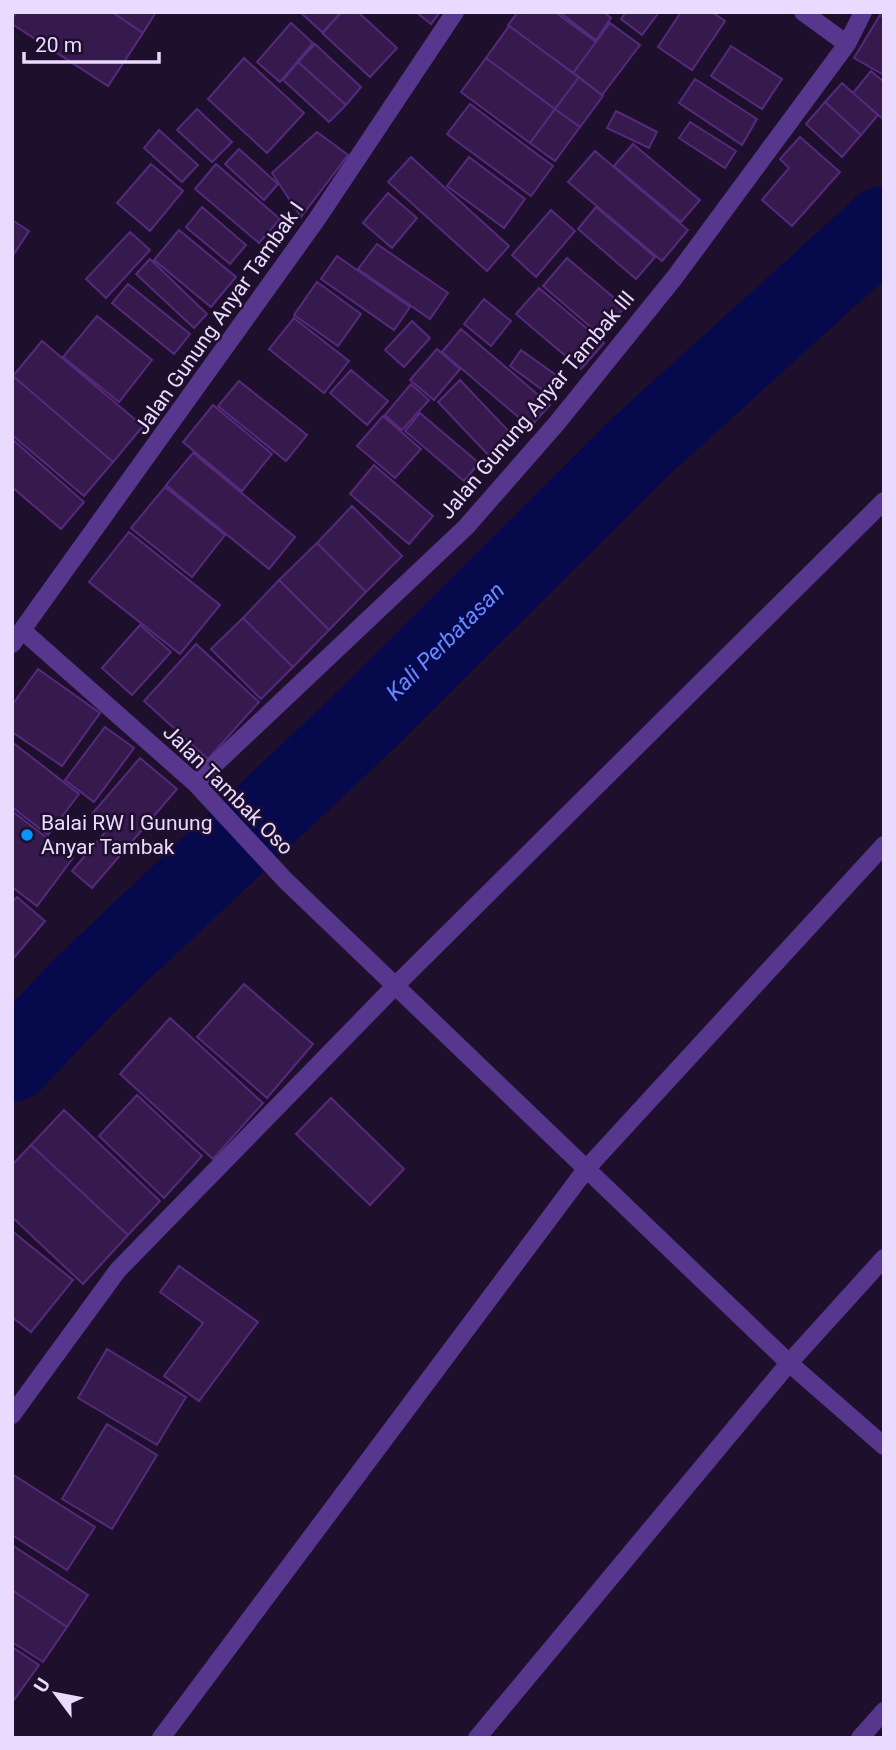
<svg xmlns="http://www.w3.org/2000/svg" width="896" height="1750" font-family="Roboto,sans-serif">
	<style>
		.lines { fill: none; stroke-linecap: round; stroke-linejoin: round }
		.river { stroke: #07094d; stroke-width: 80 }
		.building { fill: #361a4e; stroke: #552a7c; stroke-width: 2 }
		.street { stroke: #57378e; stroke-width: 18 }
		.poi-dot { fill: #0694ff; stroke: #1e0f2c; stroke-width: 2.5 }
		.labels { text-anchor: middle; stroke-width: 5; stroke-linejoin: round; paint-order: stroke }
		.street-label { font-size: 21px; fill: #ebdaff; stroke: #1e0f2c }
		.poi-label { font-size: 21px; fill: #ebdaff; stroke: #1e0f2c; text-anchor: start }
		.water-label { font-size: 23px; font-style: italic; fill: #6887ff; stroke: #1e0f2c }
	</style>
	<rect width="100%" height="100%" fill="#1e0f2c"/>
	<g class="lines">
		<path class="river" id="s1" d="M 12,1062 L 85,985 L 368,718 L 638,449 L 884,226"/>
	</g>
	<path class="building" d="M 17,12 L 112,12 L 143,33 L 108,86 L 12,24 L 12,19 Z
		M 112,12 L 156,12 L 143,33 Z
		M 300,12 L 341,12 L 323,33 Z
		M 342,12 L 358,12 L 397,48 L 370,77 L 322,33 Z
		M 416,12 L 440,12 L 431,24 Z
		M 518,12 L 555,12 L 596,42 L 573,73 L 508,25 Z
		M 559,12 L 604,12 L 611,18 L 596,40 Z
		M 626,12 L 659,12 L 642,35 L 621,19 Z
		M 681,12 L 712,12 L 725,21 L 692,70 L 658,47 Z
		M 880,15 L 884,17 L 884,75 L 854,58 Z
		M 291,23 L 313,43 L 280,82 L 257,62 Z
		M 610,23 L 640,45 L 602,95 L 573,73 Z
		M 509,26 L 579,77 L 555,109 L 486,58 Z
		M 315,44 L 361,87 L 346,105 L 298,62 Z
		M 731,46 L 782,79 L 762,109 L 711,76 Z
		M 244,58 L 304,113 L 267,153 L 208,99 Z
		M 486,58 L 555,109 L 530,143 L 461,92 Z
		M 298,62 L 346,105 L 329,122 L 283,80 Z
		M 871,71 L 884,82 L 884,120 L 853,93 Z
		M 579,77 L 603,96 L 580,127 L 555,109 Z
		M 695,79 L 757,119 L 742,145 L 679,103 Z
		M 842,83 L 878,115 L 861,135 L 825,102 Z
		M 825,102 L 861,135 L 842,157 L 806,124 Z
		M 470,104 L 553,166 L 531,196 L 447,134 Z
		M 197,109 L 232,142 L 212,162 L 177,130 Z
		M 555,109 L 580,127 L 555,161 L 530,143 Z
		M 616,111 L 657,132 L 649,148 L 607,128 Z
		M 690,122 L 736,151 L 725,168 L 679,138 Z
		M 159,130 L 198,165 L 182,182 L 144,148 Z
		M 317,132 L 348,155 L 301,217 L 272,173 Z
		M 800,137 L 840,172 L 792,226 L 762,200 L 789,168 L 780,159 Z
		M 633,144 L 700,200 L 681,222 L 614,166 Z
		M 239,149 L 278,184 L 264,200 L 225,164 Z
		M 595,151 L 688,230 L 662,261 L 568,182 Z
		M 411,157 L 509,246 L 487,271 L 388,182 Z
		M 469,157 L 525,199 L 504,228 L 447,186 Z
		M 151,164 L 183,191 L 150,231 L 117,203 Z
		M 216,164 L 280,219 L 259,243 L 195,189 Z
		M 388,193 L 417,218 L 392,248 L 363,223 Z
		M 202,207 L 246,245 L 230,264 L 186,227 Z
		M 596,207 L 655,257 L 636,279 L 578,229 Z
		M 551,210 L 575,231 L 536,277 L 512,255 Z
		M 12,220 L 29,231 L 12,257 Z
		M 179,230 L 236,277 L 211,307 L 154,260 Z
		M 130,232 L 150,250 L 106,298 L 86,279 Z
		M 377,244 L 448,293 L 430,319 L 358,269 Z
		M 337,256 L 410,307 L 394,330 L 321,279 Z
		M 567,258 L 625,307 L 600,335 L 543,286 Z
		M 150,259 L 207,314 L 194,328 L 136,274 Z
		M 317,282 L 361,314 L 338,346 L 294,315 Z
		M 128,284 L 190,334 L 174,354 L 112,303 Z
		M 539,288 L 604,343 L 581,369 L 516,314 Z
		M 484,299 L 511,321 L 491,346 L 464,324 Z
		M 97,316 L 152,360 L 119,402 L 63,357 Z
		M 294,318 L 349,361 L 324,393 L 269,349 Z
		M 412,321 L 430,338 L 404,367 L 385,350 Z
		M 461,329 L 550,405 L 530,427 L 442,352 Z
		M 42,341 L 143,426 L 113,462 L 13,376 Z
		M 437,349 L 460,369 L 434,400 L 410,380 Z
		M 521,350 L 556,375 L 544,391 L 510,366 Z
		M 351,370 L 388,401 L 367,425 L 330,393 Z
		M 13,376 L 113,462 L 84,496 L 12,435 Z
		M 460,380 L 518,441 L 495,462 L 438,402 Z
		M 239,381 L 307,435 L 286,461 L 218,406 Z
		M 411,384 L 429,400 L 402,430 L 385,415 Z
		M 213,405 L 272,454 L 242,491 L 183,442 Z
		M 420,413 L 479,463 L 464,481 L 405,431 Z
		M 383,416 L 421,449 L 395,478 L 357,446 Z
		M 12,439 L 84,502 L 61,529 L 12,487 Z
		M 193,453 L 295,537 L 269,569 L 166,485 Z
		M 374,465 L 433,516 L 409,544 L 350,494 Z
		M 165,487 L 225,535 L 192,577 L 131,528 Z
		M 352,506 L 402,556 L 366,592 L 317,543 Z
		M 129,532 L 220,605 L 180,654 L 89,582 Z
		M 317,543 L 366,592 L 329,630 L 279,580 Z
		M 279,580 L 329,630 L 293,667 L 243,618 Z
		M 243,618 L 293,667 L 261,699 L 211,649 Z
		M 140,625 L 171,652 L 132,695 L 102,668 Z
		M 196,644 L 259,702 L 208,759 L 144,701 Z
		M 38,669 L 100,713 L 62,766 L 12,732 L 12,705 Z
		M 105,727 L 134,748 L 94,802 L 65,780 Z
		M 12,742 L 79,794 L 48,835 L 12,807 Z
		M 140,758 L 177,789 L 92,888 L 72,871 L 108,829 L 92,814 Z
		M 12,811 L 73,858 L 37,906 L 12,887 Z
		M 17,897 L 45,921 L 12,960 L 12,902 Z
		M 244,984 L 313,1044 L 267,1098 L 197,1037 Z
		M 170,1018 L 263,1103 L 213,1159 L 120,1074 Z
		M 137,1095 L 202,1156 L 164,1198 L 99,1136 Z
		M 331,1098 L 404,1169 L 370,1205 L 296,1134 Z
		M 64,1110 L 160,1201 L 128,1235 L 31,1145 Z
		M 31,1145 L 128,1235 L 83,1284 L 12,1217 L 12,1165 Z
		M 12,1231 L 73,1280 L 31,1332 L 12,1317 Z
		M 179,1266 L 258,1322 L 199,1401 L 164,1376 L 203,1323 L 160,1292 Z
		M 107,1349 L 186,1397 L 157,1445 L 78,1398 Z
		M 107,1424 L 157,1455 L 112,1529 L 62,1499 Z
		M 12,1474 L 95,1527 L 67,1570 L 12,1535 Z
		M 12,1545 L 88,1595 L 67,1627 L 12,1590 Z
		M 12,1590 L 67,1627 L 43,1662 L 12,1642 Z
		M 12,1647 L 39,1665 L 14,1700 L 12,1699 Z"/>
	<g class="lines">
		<path class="street" d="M 803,12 L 847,44
			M 23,631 L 195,783 L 286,881 L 789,1363 L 884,1446
			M 12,644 L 317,219 L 455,12
			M 195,783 L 466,527 L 557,423 L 675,277 L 847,44 L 863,12
			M 12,1415 L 118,1270 L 396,985 L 884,501
			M 161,1738 L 587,1168 L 884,845
			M 477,1738 L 789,1363 L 884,1258
			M 860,1738 L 884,1711"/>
	</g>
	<circle class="poi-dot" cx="27" cy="835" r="7"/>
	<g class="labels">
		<g class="street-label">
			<text transform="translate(219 318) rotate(-55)" y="7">Jalan Gunung Anyar Tambak I</text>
			<text transform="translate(537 405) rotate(-50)" y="7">Jalan Gunung Anyar Tambak III</text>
			<text transform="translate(228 790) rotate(45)" y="7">Jalan Tambak Oso</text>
		</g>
		<g class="poi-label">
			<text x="41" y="830">Balai RW I Gunung<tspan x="41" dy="24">Anyar Tambak</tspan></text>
		</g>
		<g class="water-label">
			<text dy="8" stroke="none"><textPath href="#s1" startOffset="604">Kali Perbatasan</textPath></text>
		</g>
	</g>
	<rect width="896" height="1750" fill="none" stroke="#ebdaff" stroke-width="28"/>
	<g transform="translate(56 1694) rotate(302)" stroke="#1e0f2c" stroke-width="5" paint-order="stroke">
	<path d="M0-5L12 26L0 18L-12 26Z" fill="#ebdaff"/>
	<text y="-10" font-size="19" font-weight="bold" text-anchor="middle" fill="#ebdaff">U</text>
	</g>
	<path d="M24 52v10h135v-10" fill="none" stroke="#ebdaff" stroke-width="3.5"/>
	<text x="35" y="52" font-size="21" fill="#ebdaff" stroke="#1e0f2c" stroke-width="5" paint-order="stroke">20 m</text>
</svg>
